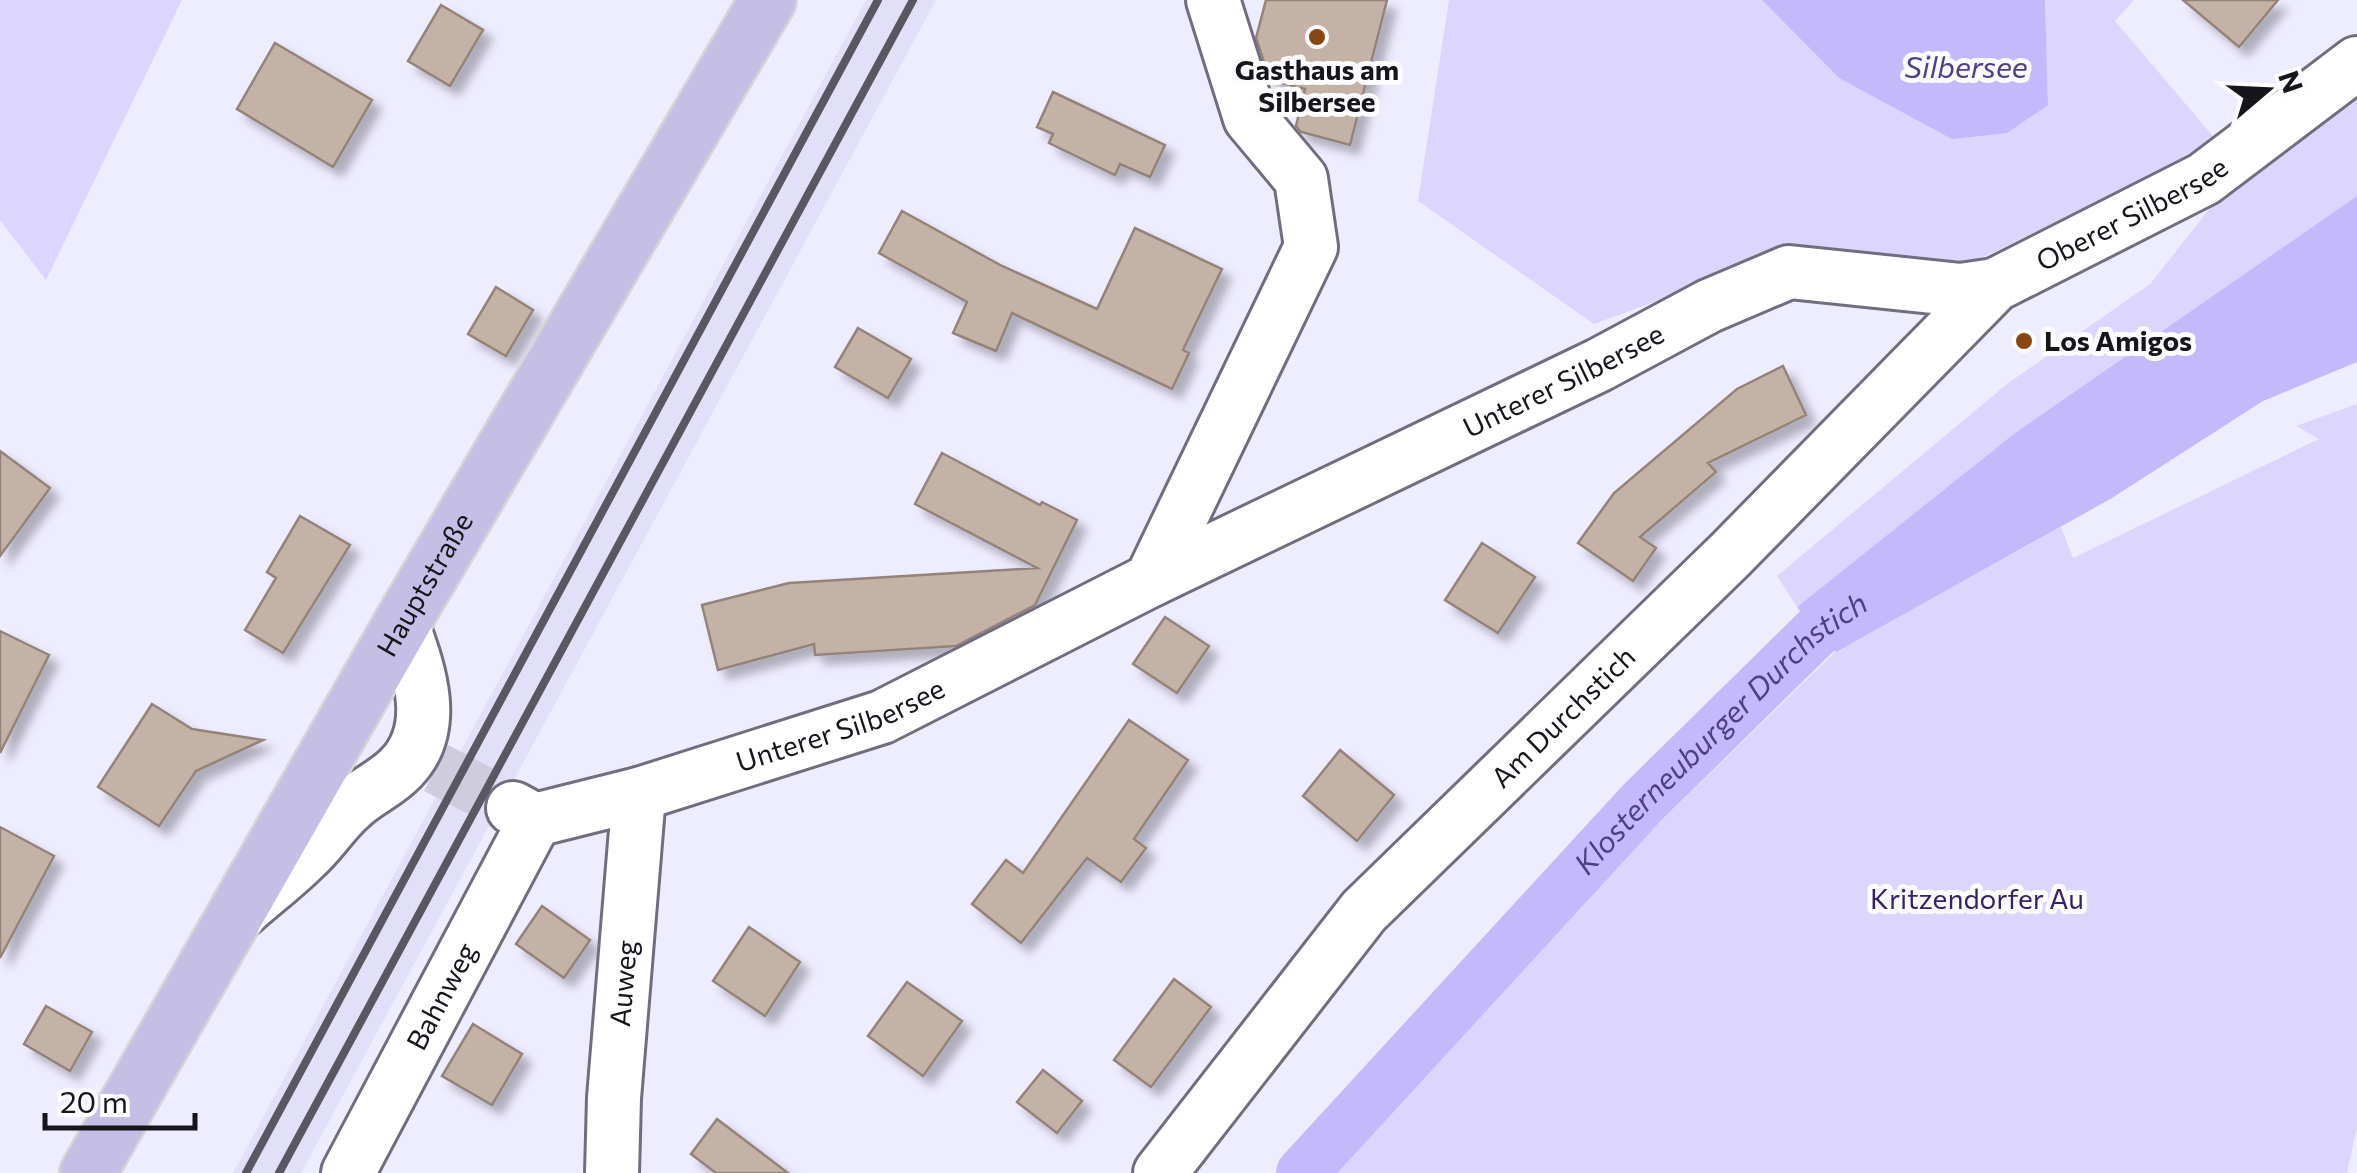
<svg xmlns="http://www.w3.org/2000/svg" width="2357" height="1173" font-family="Commissioner,sans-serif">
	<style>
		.built { fill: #e2dff9 }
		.green { fill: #dcd6fe }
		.water { fill: #c3b9fb }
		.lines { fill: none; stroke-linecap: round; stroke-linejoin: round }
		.canal { stroke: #c3b9fb; stroke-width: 52 }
		.building { fill: #c4b2a7; stroke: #948379; stroke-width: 2.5; filter: url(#shadow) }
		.minor-tunnel { stroke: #ceccdd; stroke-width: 52; stroke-dasharray: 52 26; stroke-linecap: butt }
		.minor-casing { stroke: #706e7e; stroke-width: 58 }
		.major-casing { stroke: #d5d5d6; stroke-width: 60 }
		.minor { stroke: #fff; stroke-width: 52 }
		.major { stroke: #c5bfe5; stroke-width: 55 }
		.rail { stroke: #595862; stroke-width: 8 }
		.poi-dot { fill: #884712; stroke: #fcfcfc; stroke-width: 4 }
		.labels { text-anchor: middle; stroke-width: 10; stroke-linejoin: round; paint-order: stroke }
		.poi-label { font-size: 28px; font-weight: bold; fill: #16151c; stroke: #fcfcfc }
		.street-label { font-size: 28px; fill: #16151c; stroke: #fcfcfc }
		.park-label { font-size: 28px; fill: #36206a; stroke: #fcfcfc }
		.water-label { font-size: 30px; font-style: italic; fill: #503e8a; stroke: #fcfcfc }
	</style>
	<defs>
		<filter id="shadow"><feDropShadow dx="9" dy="9" stdDeviation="5" flood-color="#0004"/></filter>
	</defs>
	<rect width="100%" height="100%" fill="#eeecff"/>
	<path class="built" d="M 866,0 L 936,0 L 301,1173 L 233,1173 Z"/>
	<path class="green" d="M 0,0 L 182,0 L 46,280 L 0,220 Z
		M 1449,0 L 1762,0 L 1839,78 L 2048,105 L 2045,0 L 2134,0 L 2115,21 L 2218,142 L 1963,267 L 1790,252 L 1594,324 L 1418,201 Z
		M 2357,77 L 2357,196 L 2015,433 L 1797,607 L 1777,576 L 2007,384 L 2150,284 L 2231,182 Z
		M 2357,404 L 2357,1127 L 2347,1173 L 1299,1173 L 1835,652 L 2061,527 L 2073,558 L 2319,439 L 2296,426 Z"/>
	<path class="water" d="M 1762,0 L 2045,0 L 2048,105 L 2007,133 L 1952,139 L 1839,78 Z
		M 2357,196 L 2357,362 L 2263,401 L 2112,498 L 1836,652 L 1816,632 L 1797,607 L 2015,433 Z"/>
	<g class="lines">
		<path class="canal" id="s1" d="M 1302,1173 L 1641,804 L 1816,632 L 1876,593"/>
	</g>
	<path class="building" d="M 1266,0 L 1387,0 L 1350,145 L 1301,132 L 1296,126 L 1305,89 L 1270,80 L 1256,38 Z
		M 2183,0 L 2278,0 L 2239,47 Z
		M 441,5 L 483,30 L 450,86 L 408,61 Z
		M 275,43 L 372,100 L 333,167 L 237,109 Z
		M 1053,92 L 1165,145 L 1150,177 L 1120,164 L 1115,175 L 1049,143 L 1053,134 L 1037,127 Z
		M 902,211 L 1002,266 L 1097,309 L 1135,228 L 1222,269 L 1183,350 L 1189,353 L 1172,389 L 1012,313 L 996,351 L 953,333 L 967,302 L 879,253 Z
		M 496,287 L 533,310 L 506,356 L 468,334 Z
		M 858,328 L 911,359 L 888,398 L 835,367 Z
		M 1783,366 L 1806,415 L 1708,463 L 1716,472 L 1640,537 L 1656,548 L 1633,581 L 1578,543 L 1614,493 L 1737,389 Z
		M 0,451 L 50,488 L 0,556 Z
		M 942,453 L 1040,505 L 1042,502 L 1077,520 L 1035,605 L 956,646 L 815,655 L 814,644 L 718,670 L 702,605 L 789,583 L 1037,568 L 915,504 Z
		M 300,516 L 350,545 L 283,653 L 245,630 L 276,578 L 267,572 Z
		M 1482,543 L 1535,577 L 1498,633 L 1445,600 Z
		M 1165,617 L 1209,646 L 1177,693 L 1133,664 Z
		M 0,631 L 49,655 L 0,753 Z
		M 152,704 L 192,729 L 263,740 L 196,771 L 159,826 L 98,787 Z
		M 1129,720 L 1188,760 L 1134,839 L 1146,848 L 1121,882 L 1087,858 L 1021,943 L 972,904 L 1006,860 L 1023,873 Z
		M 1340,750 L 1394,795 L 1357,841 L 1303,796 Z
		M 0,827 L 54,856 L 0,958 Z
		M 542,906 L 590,940 L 564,978 L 516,944 Z
		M 749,927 L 800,962 L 765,1016 L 713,981 Z
		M 1174,979 L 1211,1007 L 1151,1087 L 1114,1060 Z
		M 907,982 L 962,1021 L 923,1076 L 868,1036 Z
		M 46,1006 L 92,1032 L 70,1071 L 24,1044 Z
		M 473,1024 L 522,1054 L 492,1105 L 442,1076 Z
		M 1043,1070 L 1082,1101 L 1057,1133 L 1017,1102 Z
		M 717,1119 L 788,1173 L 716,1173 L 691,1154 Z"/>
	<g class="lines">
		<path class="minor-tunnel" d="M 436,768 L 513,808"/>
		<defs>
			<g id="minor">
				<path id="s2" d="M 1151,580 L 1599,365 L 1709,306 L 1789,272 L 1961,290 L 1995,285"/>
				<path id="s3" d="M 513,808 L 535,820 L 639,794 L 882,717 L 1151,580 L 1311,247 L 1301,179 L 1250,118 L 1213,0"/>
				<path d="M 241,912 C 262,893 285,876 305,856 C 322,841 334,820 352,805 C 367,791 387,783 401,768 C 441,727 418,668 402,623"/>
				<path id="s4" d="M 348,1173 L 535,820"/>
				<path id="s5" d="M 612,1173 L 614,1098 L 639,794"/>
				<path id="s6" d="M 1160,1173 L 1364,911 L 1730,555 L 1995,285 L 2204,179 L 2357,63"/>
			</g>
			<g id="major">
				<path id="s7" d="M 88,1173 L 402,623 L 768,0"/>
			</g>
		</defs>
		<use href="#minor" class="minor-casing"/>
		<use href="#major" class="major-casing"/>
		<use href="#minor" class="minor"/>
		<use href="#major" class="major"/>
		<path class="rail" d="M 246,1173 L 878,0
			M 279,1173 L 913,0"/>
	</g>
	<g class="poi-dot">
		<circle cx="1317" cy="37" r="10"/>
		<circle cx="2024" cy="341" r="10"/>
	</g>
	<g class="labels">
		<g class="poi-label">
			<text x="1317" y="80">Gasthaus am<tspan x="1317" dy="32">Silbersee</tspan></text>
			<text x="2044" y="351" text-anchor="start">Los Amigos</text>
		</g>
		<g class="street-label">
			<text dy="10" stroke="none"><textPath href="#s6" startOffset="1375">Oberer Silbersee</textPath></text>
			<text dy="10" stroke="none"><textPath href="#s2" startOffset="458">Unterer Silbersee</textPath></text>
			<text dy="10" stroke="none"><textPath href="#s7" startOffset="678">Hauptstraße</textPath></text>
			<text dy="10" stroke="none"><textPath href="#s6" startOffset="610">Am Durchstich</textPath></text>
			<text dy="10" stroke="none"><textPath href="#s3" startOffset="345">Unterer Silbersee</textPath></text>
			<text dy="10" stroke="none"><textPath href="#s5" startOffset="190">Auweg</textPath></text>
			<text dy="10" stroke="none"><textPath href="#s4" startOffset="200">Bahnweg</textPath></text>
		</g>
		<g class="park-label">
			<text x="1977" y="909">Kritzendorfer Au</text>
		</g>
		<g class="water-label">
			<text x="1966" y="78">Silbersee</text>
			<text dy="10" stroke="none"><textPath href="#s1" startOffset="608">Klosterneuburger Durchstich</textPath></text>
		</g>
	</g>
	<g transform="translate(2267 90) rotate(71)" stroke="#fcfcfc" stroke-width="8" paint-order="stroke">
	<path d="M0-8L18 38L0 25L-18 38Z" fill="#16151c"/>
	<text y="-15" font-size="28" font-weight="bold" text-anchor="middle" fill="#16151c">N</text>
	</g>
	<path d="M45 1113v15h150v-15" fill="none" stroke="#16151c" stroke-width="5"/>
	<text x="60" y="1113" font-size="30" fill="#16151c" stroke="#fcfcfc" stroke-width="8" paint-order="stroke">20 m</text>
</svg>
